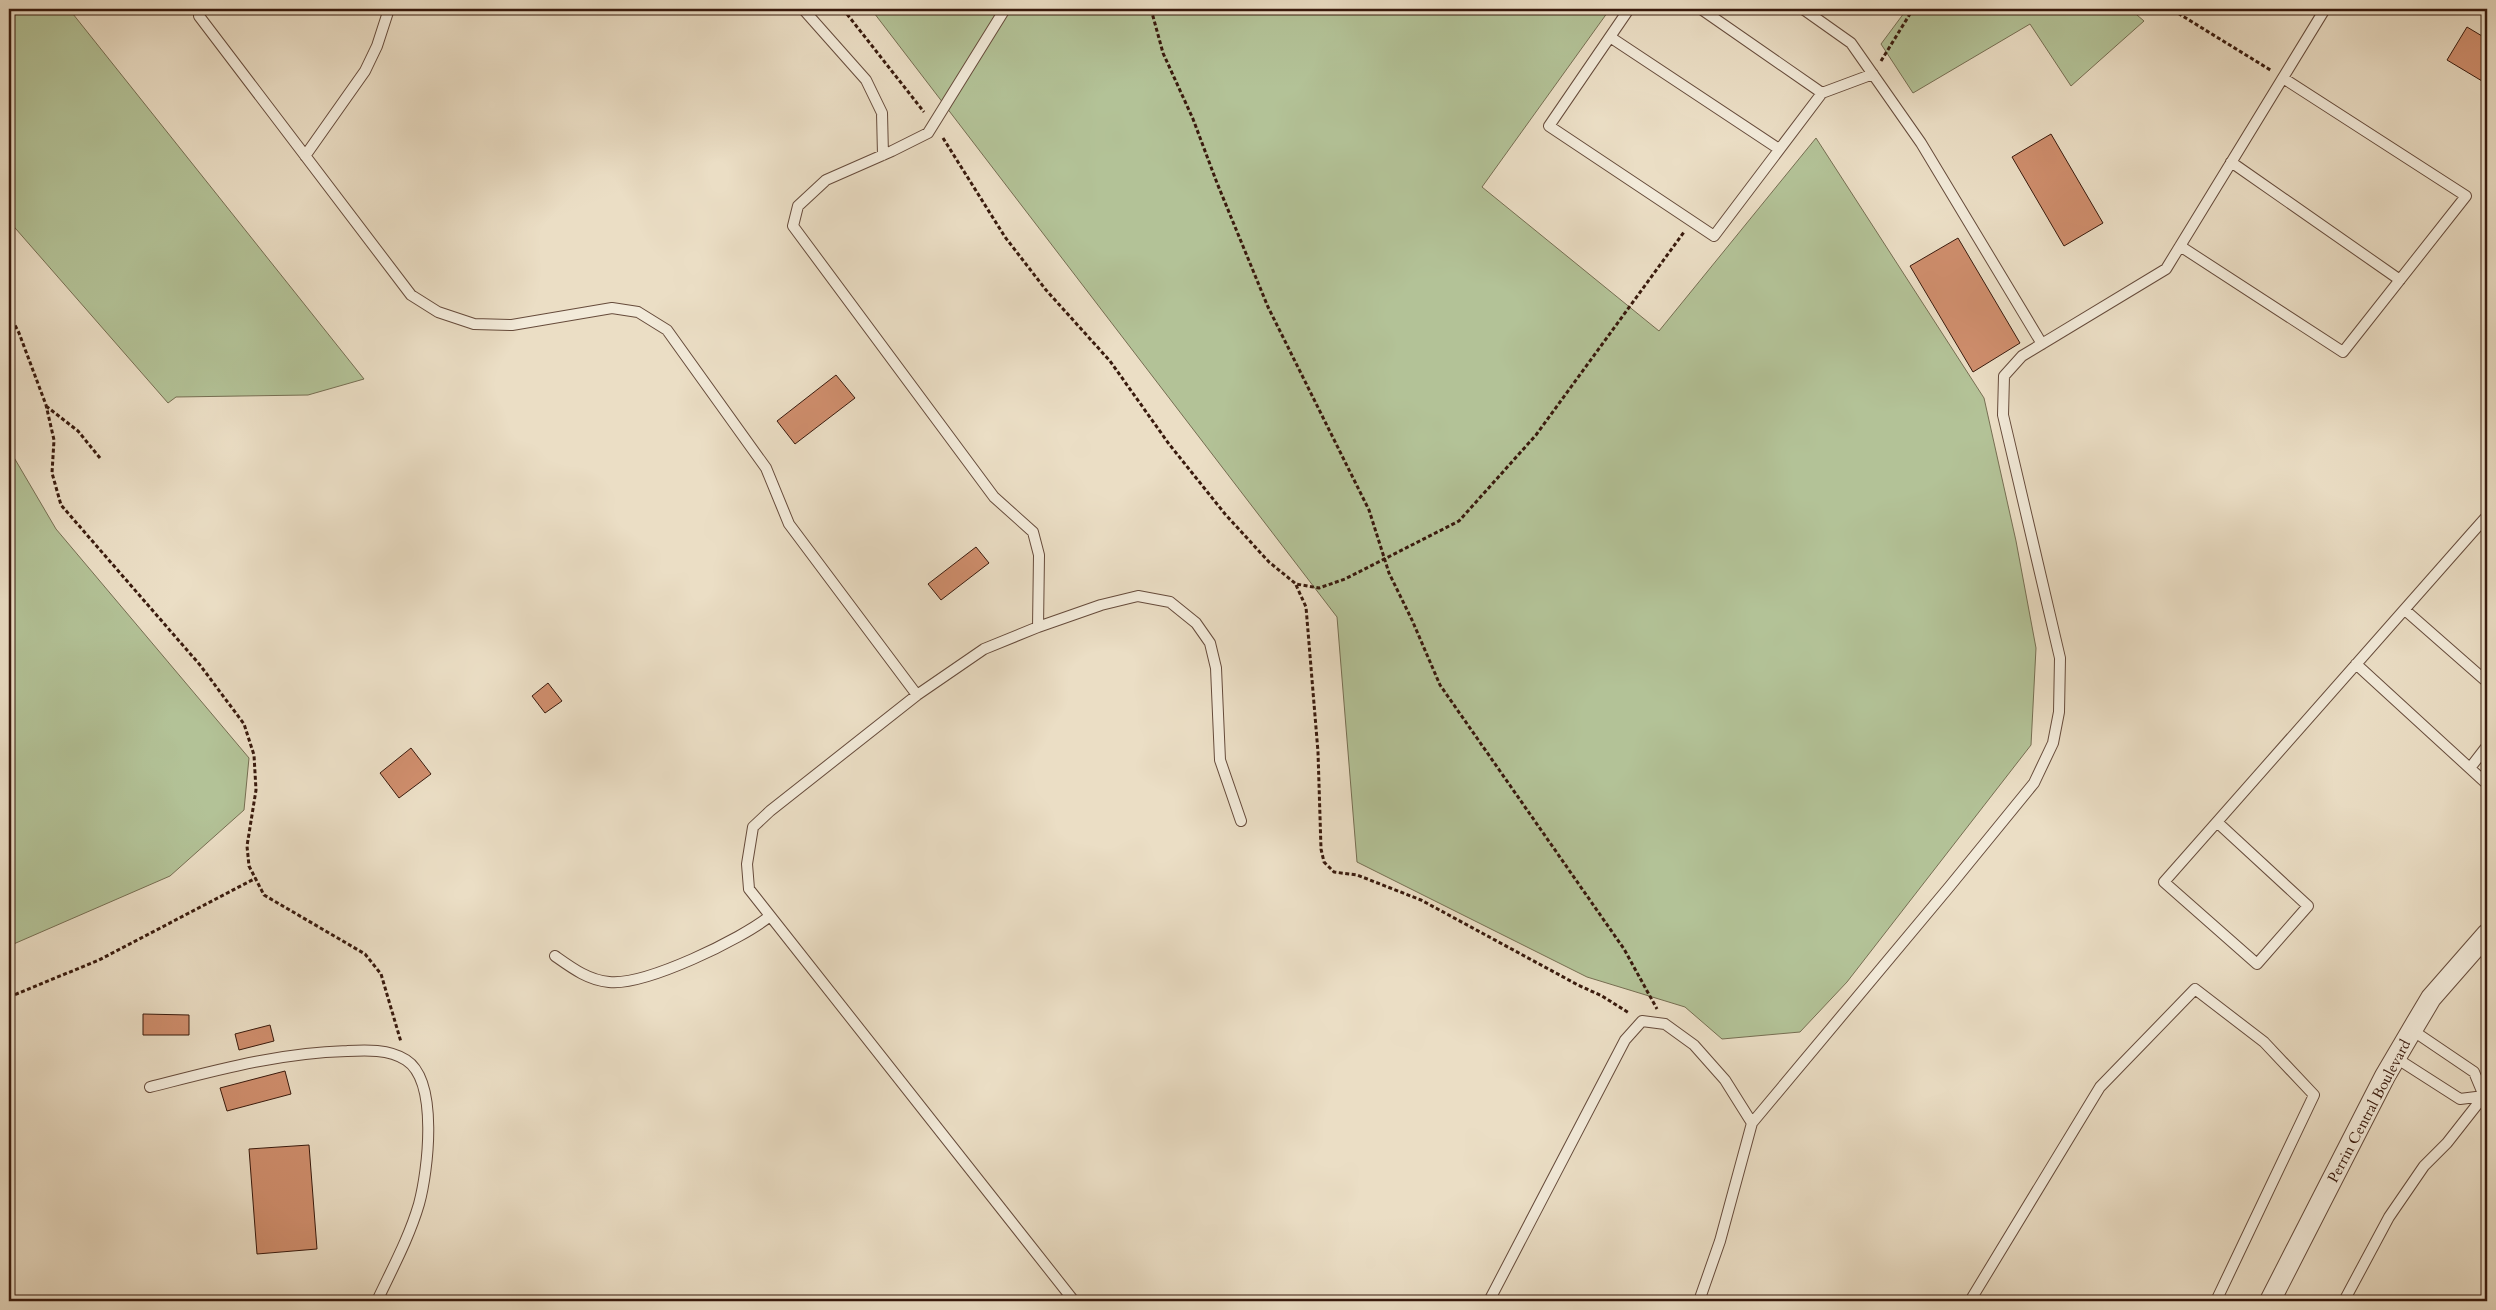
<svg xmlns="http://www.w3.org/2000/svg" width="2496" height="1310" font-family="Cardo,serif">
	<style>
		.green { fill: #b3c297; stroke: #766e52 }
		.building { fill: #cf8e6d; stroke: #391a0d }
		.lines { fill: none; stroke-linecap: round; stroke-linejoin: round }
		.lane-casing { stroke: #664b3b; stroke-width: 12 }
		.street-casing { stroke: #664b3b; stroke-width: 22 }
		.path { stroke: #391a0d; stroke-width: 3; stroke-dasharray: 4 2.5; stroke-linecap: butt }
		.lane { stroke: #f2ead9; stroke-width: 10 }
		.street { stroke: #f2ead9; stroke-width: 20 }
		.labels { text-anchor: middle; stroke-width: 5; stroke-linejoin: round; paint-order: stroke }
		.street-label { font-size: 15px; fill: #391a0d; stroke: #f2ead9 }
	</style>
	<rect width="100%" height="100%" fill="#ebdec5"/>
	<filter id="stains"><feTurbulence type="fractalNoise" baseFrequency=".004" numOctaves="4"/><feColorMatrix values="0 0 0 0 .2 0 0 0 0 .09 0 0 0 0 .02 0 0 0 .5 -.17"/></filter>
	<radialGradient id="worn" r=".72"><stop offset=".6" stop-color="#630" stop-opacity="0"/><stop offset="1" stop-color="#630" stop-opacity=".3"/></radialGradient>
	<path class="green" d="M 9,9 L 69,9 L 364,379 L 308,395 L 176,397 L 168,403 L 9,221 Z
		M 871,9 L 1610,9 L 1482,187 L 1659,331 L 1816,138 L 1984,398 L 2016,541 L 2036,648 L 2031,745 L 1847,982 L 1800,1032 L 1722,1039 L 1685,1007 L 1587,977 L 1357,862 L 1337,617 Z
		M 1907,9 L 2130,9 L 2144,21 L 2071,86 L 2030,24 L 1913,93 L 1881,44 Z
		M 9,449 L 56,529 L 249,758 L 244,810 L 170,876 L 9,946 Z"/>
	<path class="building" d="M 2467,27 L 2487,39 L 2487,84 L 2447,60 Z
		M 2051,134 L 2103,223 L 2064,246 L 2012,157 Z
		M 1958,238 L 2020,343 L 1973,372 L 1910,266 Z
		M 836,375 L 855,398 L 795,444 L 777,421 Z
		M 976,547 L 989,563 L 941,600 L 928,584 Z
		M 548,683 L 562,701 L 545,713 L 532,696 Z
		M 411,748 L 431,774 L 399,798 L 380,773 Z
		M 143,1014 L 189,1015 L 189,1035 L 143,1035 Z
		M 270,1025 L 274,1041 L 239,1050 L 235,1034 Z
		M 285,1071 L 291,1094 L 227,1111 L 220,1088 Z
		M 309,1145 L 317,1249 L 257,1254 L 249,1149 Z"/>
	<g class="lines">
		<defs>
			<path id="lane" d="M 803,9 L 866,80 L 882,113 L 883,155
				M 1005,9 L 928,133 L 892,151 L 826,180 L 798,206 L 793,226 L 994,497 L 1033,532 L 1039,555 L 1038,627
				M 1629,9 L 1549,126 L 1714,236 L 1822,93 L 1873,74
				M 1701,9 L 1822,93
				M 1803,9 L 1851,43 L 1921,143 L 2042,344
				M 199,16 L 411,295 L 438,312 L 474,324 L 512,325 L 612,308 L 638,312 L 667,330 L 766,468 L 789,524 L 917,695
				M 1610,37 L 1779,149
				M 305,156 L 365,71 L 377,46 L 389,9
				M 2231,162 L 2400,280
				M 2180,246 L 2343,352 L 2466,196 L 2283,78
				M 2405,610 L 2487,682
				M 2356,664 L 2487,784
				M 2470,768 L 2487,746
				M 2217,822 L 2308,906 L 2257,964 L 2164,882 L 2471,534 L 2487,516
				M 555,956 C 572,968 588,980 609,982 C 645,986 742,939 770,916
				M 2412,1030 L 2474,1072 L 2484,1096
				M 2396,1058 L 2460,1099 L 2484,1096
				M 150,1087 C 217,1070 277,1053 347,1051 C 366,1050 389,1049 406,1060 C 439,1081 428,1171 419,1204 C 409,1238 392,1269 377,1301
				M 1074,1301 L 749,889 L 747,864 L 753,827 L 770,811 L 917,695 L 984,649 L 1038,627 L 1101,605 L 1138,596 L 1170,602 L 1196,623 L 1210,643 L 1216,668 L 1220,760 L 1241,821
				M 1489,1301 L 1625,1040 L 1642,1021 L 1665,1024 L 1694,1045 L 1725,1080 L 1752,1123
				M 1699,1301 L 1720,1241 L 1752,1123 L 1950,886 L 2034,783 L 2053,743 L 2059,712 L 2060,658 L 2003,415 L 2004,376 L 2022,356 L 2166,269 L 2325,9
				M 1970,1301 L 2100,1087 L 2195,989 L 2264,1042 L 2314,1095 L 2216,1301
				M 2344,1301 L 2389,1217 L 2424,1166 L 2447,1143 L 2487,1092"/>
			<path id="street" d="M 2270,1301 L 2385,1076 L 2412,1030 L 2431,998 L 2487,934"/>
		</defs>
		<use href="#lane" class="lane-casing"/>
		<use href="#street" class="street-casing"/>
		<path class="path" d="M 843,9 L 924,112
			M 1151,9 L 1163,53 L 1193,119 L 1217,183 L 1268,307 L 1369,510 L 1389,573 L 1412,620 L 1440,685 L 1624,949 L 1657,1009
			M 2166,9 L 2176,12 L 2272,71
			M 1881,61 L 1913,9
			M 943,138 L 1005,237 L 1046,290 L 1110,361 L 1169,444 L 1225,514 L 1269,562 L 1296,584 L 1319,588 L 1345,579 L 1459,521 L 1536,435 L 1684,232
			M 9,314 L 19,333 L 46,405 L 54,440 L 52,473 L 61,505 L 200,665 L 244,724 L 254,755 L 256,790 L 247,846 L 249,866 L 264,895 L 365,954 L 381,974 L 401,1042
			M 46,406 L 78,431 L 100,458
			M 1296,585 L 1306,607 L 1318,752 L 1321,849 L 1324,862 L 1334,872 L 1357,875 L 1421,900 L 1578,985 L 1602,996 L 1629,1013
			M 9,997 L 99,960 L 256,878"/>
		<use href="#lane" class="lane"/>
		<use href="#street" class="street"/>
	</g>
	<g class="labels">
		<g class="street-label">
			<text transform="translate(2369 1111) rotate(-62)" y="5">Perrin Central Boulevard</text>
		</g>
	</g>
	<rect width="2496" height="1310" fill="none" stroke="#ebdec5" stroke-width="30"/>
	<rect x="10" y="10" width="2476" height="1290" fill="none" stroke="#391a0d" stroke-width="2.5"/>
	<rect x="15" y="15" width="2466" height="1280" fill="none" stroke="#391a0d"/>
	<rect width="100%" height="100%" filter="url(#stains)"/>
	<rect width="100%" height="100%" fill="url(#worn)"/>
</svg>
